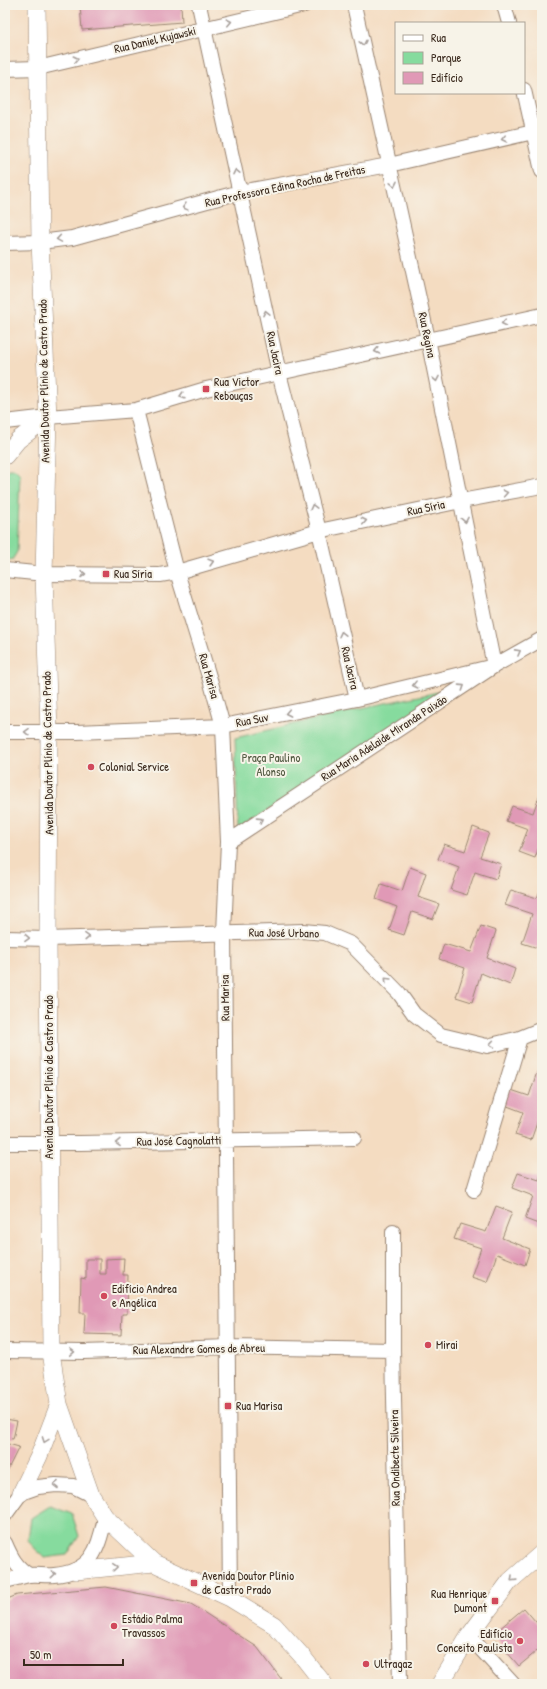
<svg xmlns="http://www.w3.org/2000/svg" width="547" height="1689" font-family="'Patrick Hand',sans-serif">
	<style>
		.green { fill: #86db9e; stroke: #60825e }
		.building { fill: #e099b6 }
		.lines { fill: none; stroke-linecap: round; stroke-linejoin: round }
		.minor-casing { stroke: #988370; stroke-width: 16 }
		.tertiary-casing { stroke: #988370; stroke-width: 18 }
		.minor { stroke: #fff; stroke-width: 14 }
		.tertiary { stroke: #fff; stroke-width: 17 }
		.oneway { stroke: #a79f9a }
		.poi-dot { fill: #d1495b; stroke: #f7f3e8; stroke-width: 1.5 }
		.labels { text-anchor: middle; stroke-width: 4; stroke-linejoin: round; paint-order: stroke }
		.street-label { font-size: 12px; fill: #3b2a1e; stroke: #f7f3e8 }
		.poi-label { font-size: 12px; fill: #3b2a1e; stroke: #f7f3e8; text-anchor: start }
		.park-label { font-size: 12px; fill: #4e563e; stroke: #f7f3e8 }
	</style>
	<rect width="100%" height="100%" fill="#f7f3e8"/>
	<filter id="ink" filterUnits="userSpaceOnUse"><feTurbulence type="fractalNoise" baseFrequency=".025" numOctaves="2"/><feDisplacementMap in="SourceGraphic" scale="8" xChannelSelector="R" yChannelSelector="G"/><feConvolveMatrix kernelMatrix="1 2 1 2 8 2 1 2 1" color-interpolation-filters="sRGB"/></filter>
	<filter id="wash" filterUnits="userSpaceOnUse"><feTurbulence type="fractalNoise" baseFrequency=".012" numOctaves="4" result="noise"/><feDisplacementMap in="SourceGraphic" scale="16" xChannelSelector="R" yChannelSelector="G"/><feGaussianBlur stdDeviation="0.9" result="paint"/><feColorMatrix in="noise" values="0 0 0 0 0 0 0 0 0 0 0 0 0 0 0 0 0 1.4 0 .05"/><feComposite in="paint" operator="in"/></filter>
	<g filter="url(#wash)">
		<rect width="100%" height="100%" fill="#f4dcc1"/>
		<path class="green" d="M 8,469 L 15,469 L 20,474 L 17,552 L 12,560 L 5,560 L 5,473 Z
			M 453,689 L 238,830 L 235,738 L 366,707 Z
			M 50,1506 L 72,1514 L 79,1536 L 67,1555 L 44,1558 L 28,1541 L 31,1518 Z"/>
		<g id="blocks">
			<path class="building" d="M 80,5 L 181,5 L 182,22 L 82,30 Z
				M 542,788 L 542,838 L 535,858 L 519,852 L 528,829 L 506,821 L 512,806 L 533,813 Z
				M 473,827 L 489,833 L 480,857 L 501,864 L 496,879 L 475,872 L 467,895 L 451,890 L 459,867 L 438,859 L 444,844 L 465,851 Z
				M 410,867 L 426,873 L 418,897 L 439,904 L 433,919 L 412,912 L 404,935 L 389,930 L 397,907 L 376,899 L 381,884 L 402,891 Z
				M 542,886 L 542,936 L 538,948 L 522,943 L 532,914 L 505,905 L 511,890 L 537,898 Z
				M 481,926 L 496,931 L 487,958 L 515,969 L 510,985 L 481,973 L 472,1002 L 456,997 L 465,968 L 439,959 L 444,944 L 471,952 Z
				M 537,1072 L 542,1074 L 542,1118 L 539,1117 L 531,1140 L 515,1135 L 523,1112 L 502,1104 L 508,1089 L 529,1096 Z
				M 542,1172 L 542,1221 L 541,1225 L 525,1219 L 533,1196 L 512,1188 L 518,1173 L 539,1180 Z
				M 496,1206 L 512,1212 L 502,1238 L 530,1249 L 525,1265 L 497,1254 L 487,1282 L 471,1277 L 481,1248 L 454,1239 L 460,1224 L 486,1232 Z
				M 124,1258 L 123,1275 L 128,1275 L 127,1314 L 122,1314 L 121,1335 L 84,1334 L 85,1313 L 80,1313 L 81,1278 L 86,1279 L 86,1259 L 100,1259 L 100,1274 L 106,1274 L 106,1259 Z
				M 5,1419 L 17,1421 L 13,1439 L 5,1438 Z
				M 5,1443 L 19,1447 L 5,1475 Z
				M 106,1587 L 191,1604 L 257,1647 L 285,1684 L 5,1684 L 5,1600 L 17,1595 Z
				M 524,1608 L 542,1629 L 542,1647 L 519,1666 L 492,1635 Z"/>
		</g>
	</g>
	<g filter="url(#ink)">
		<use href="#blocks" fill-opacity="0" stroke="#988370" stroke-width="1"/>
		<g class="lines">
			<defs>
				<path id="minor" d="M 199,5 L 279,373 L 319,531 L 357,699
					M 354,5 L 428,339 L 494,666
					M 504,5 L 509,23
					M 5,69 L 38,68 L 304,5
					M 524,90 L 542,171
					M 5,243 L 40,242 L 72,238 L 240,192 L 389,165 L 542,130
					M 136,410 L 177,572 L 211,683 L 223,726 L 228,842 L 224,933 L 230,1598
					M 5,422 L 48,417 L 136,410 L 206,389 L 542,315
					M 5,570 L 44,574 L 160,575 L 177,572 L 319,531 L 461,501 L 542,486
					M 5,732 L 77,732 L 223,726 L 357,699 L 494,666
					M 228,842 L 494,666 L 542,639
					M 5,938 L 48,939 L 303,931 L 325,933 L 351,944 L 399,993 L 414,1014 L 441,1035 L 487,1046 L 520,1038 L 542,1029
					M 5,1143 L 80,1143 L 354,1138
					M 474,1190 L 520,1038
					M 393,1232 L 393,1350 L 400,1684
					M 5,1351 L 84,1352 L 228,1347 L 393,1350
					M 5,1515 L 21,1493 L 38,1487 L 56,1485 L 73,1486 L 91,1495
					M 5,1543 C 11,1557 16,1567 29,1575
					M 5,1581 C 13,1579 21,1577 29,1575 C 37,1574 45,1576 54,1575 C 91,1572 99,1550 105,1517
					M 469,1636 L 513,1684"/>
				<path id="tertiary" d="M 37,5 L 40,242 L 48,417 L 44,574 L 49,733 L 48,939 L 51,1352 L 59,1404 L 91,1495 L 105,1517 L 154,1563 L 230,1598 L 274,1625 L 302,1656 L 324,1684
					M 5,456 L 18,440 L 48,417
					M 21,1493 L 39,1456 L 59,1404
					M 76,1571 L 154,1563
					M 440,1684 L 469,1636 L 510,1581 L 542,1553"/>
			</defs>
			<use href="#minor" class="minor-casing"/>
			<use href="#tertiary" class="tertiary-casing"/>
			<use href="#minor" class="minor"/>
			<use href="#tertiary" class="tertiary"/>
		</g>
		<defs><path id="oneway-chevron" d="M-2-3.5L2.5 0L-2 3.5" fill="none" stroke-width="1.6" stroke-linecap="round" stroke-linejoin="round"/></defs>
		<g class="oneway">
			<use href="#oneway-chevron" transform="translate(229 22) rotate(-13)"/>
			<use href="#oneway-chevron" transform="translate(363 43) rotate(78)"/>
			<use href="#oneway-chevron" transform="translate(76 59) rotate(-13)"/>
			<use href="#oneway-chevron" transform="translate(504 139) rotate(167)"/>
			<use href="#oneway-chevron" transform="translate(236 172) rotate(-102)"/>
			<use href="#oneway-chevron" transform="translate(394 184) rotate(78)"/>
			<use href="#oneway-chevron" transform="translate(185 207) rotate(165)"/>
			<use href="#oneway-chevron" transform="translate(59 239) rotate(171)"/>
			<use href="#oneway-chevron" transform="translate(266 313) rotate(-102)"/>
			<use href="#oneway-chevron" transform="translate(504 323) rotate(168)"/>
			<use href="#oneway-chevron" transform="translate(377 351) rotate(167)"/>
			<use href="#oneway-chevron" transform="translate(436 379) rotate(79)"/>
			<use href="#oneway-chevron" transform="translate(182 396) rotate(163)"/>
			<use href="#oneway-chevron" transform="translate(505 493) rotate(-10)"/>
			<use href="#oneway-chevron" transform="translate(313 507) rotate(-104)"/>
			<use href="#oneway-chevron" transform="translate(465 520) rotate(79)"/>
			<use href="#oneway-chevron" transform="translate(364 521) rotate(-12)"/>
			<use href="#oneway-chevron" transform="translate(211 562) rotate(-16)"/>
			<use href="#oneway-chevron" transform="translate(83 574)"/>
			<use href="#oneway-chevron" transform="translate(342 634) rotate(-103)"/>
			<use href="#oneway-chevron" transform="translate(518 652) rotate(-29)"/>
			<use href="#oneway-chevron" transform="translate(415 685) rotate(166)"/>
			<use href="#oneway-chevron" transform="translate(462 687) rotate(-33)"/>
			<use href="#oneway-chevron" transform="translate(288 713) rotate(169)"/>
			<use href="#oneway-chevron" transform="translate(27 732) rotate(-179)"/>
			<use href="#oneway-chevron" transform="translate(260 820) rotate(-33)"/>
			<use href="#oneway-chevron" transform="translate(87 937) rotate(-2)"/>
			<use href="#oneway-chevron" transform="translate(27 938) rotate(1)"/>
			<use href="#oneway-chevron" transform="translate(387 980) rotate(-134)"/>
			<use href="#oneway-chevron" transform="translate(492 1044) rotate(171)"/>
			<use href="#oneway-chevron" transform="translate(118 1143) rotate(179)"/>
			<use href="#oneway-chevron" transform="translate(72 1352) rotate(-1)"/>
			<use href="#oneway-chevron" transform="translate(45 1440) rotate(110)"/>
			<use href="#oneway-chevron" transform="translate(56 1485) rotate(180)"/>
			<use href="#oneway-chevron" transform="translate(115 1567) rotate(-5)"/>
			<use href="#oneway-chevron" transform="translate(53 1574) rotate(-5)"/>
			<use href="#oneway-chevron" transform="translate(513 1579) rotate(136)"/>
		</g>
	</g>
	<g class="poi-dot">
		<rect x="202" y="385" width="8" height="8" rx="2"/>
		<rect x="102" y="570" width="8" height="8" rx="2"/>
		<circle cx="91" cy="767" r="4"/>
		<circle cx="104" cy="1296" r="4"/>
		<circle cx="428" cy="1345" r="4"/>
		<rect x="224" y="1402" width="8" height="8" rx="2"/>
		<rect x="190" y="1579" width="8" height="8" rx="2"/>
		<rect x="491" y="1597" width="8" height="8" rx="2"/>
		<circle cx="114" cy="1626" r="4"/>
		<circle cx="520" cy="1641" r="4"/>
		<circle cx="366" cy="1664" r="4"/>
	</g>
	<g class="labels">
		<g class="street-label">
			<text transform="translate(155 40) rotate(-13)" y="4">Rua Daniel Kujawski</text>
			<text transform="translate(285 186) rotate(-12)" y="4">Rua Professora Edina Rocha de Freitas</text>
			<text transform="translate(427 335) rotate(78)" y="4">Rua Regina</text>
			<text transform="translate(275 353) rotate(78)" y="4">Rua Jacira</text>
			<text transform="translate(44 381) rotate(-91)" y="4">Avenida Doutor Plínio de Castro Prado</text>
			<text transform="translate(426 508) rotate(-12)" y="4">Rua Síria</text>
			<text transform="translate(350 668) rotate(77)" y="4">Rua Jacira</text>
			<text transform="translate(209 676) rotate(74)" y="4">Rua Marisa</text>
			<text transform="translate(252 720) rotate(-11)" y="4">Rua Suv</text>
			<text transform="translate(384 738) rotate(-33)" y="4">Rua Maria Adelaide Miranda Paixão</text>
			<text transform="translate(48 753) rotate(-91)" y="4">Avenida Doutor Plínio de Castro Prado</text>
			<text transform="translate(284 933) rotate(1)" y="4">Rua José Urbano</text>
			<text transform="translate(225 998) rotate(-91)" y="4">Rua Marisa</text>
			<text transform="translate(49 1077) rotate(-90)" y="4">Avenida Doutor Plínio de Castro Prado</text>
			<text transform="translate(179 1141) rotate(-1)" y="4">Rua José Cagnolatti</text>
			<text transform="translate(199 1349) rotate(-1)" y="4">Rua Alexandre Gomes de Abreu</text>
			<text transform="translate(395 1458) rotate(-91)" y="4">Rua Ondibecte Silveira</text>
		</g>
		<g class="poi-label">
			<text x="214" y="386">Rua Victor<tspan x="214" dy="14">Rebouças</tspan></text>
			<text x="114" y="578">Rua Síria</text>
			<text x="99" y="771">Colonial Service</text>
			<text x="112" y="1293">Edifício Andrea<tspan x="112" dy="14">e Angélica</tspan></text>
			<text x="436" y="1349">Mirai</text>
			<text x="236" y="1410">Rua Marisa</text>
			<text x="202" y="1580">Avenida Doutor Plínio<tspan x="202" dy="14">de Castro Prado</tspan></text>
			<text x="487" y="1598" text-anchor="end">Rua Henrique<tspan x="487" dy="14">Dumont</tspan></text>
			<text x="122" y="1623">Estádio Palma<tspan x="122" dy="14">Travassos</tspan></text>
			<text x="512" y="1638" text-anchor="end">Edifício<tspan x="512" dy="14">Conceito Paulista</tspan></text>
			<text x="374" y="1668">Ultragaz</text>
		</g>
		<g class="park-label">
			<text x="271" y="762">Praça Paulino<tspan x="271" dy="14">Alonso</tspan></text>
		</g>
	</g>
	<rect width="547" height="1689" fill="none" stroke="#f7f3e8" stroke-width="20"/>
	<rect x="395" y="22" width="130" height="72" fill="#f7f3e8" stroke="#aca397"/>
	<rect x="403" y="35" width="20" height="6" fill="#ffffff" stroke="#aca397"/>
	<text x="431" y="42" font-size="12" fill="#3b2a1e">Rua</text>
	<rect x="403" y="52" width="20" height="12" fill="#86db9e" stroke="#aca397"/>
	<text x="431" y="62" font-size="12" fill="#3b2a1e">Parque</text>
	<rect x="403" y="72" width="20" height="12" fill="#e099b6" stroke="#aca397"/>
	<text x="431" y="82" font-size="12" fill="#3b2a1e">Edifício</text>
	<path d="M24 1659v6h99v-6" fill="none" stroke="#3b2a1e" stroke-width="2"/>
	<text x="30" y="1659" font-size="12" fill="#3b2a1e" stroke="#f7f3e8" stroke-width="3" paint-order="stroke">50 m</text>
</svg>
